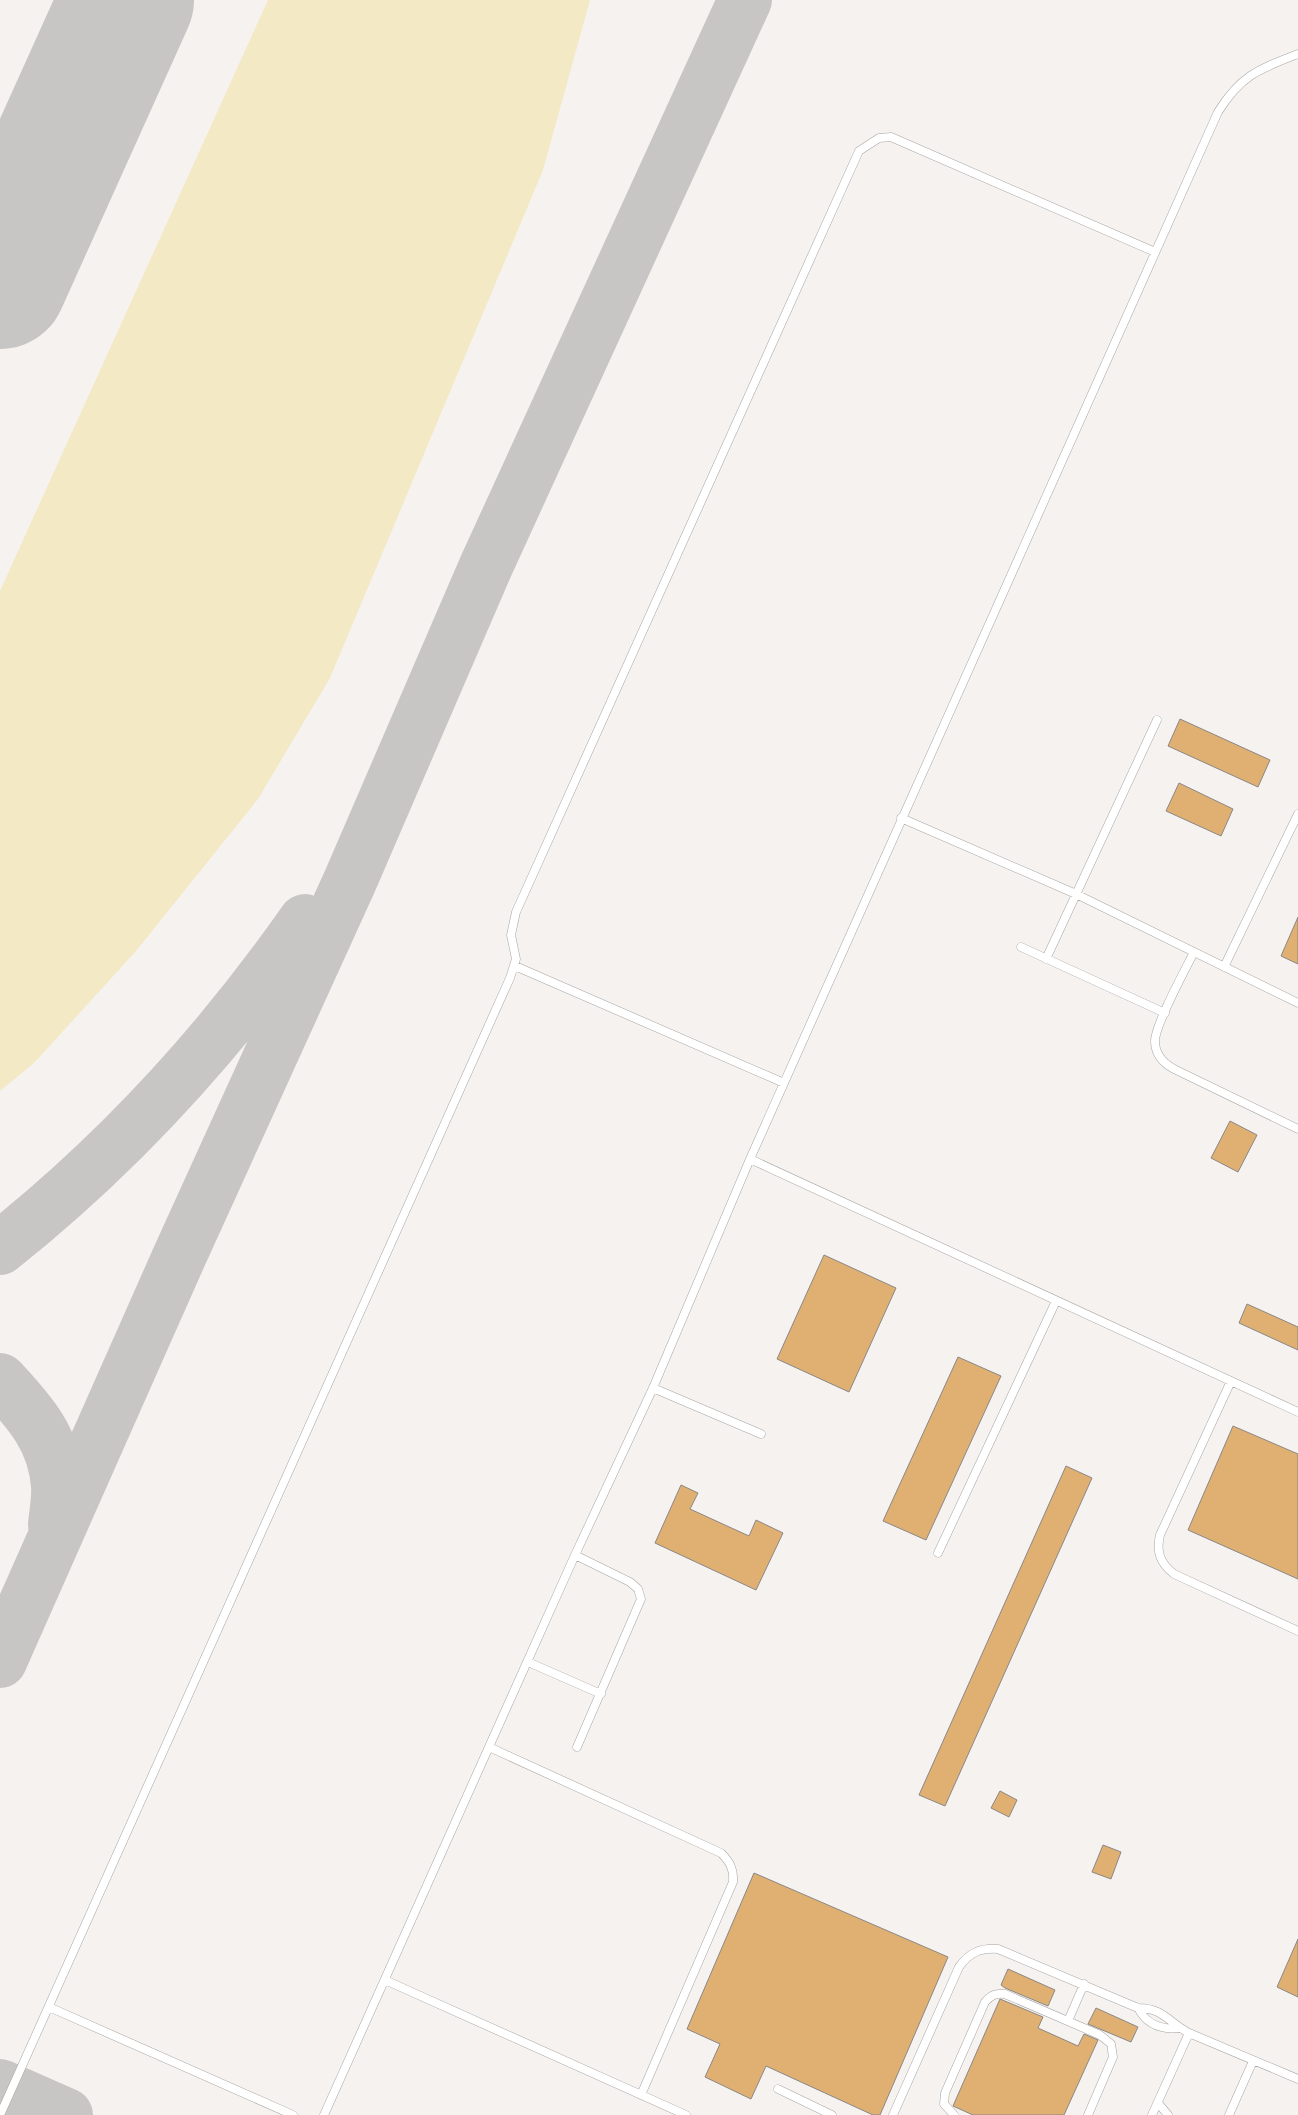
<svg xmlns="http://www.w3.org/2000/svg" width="1298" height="2115" font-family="Manrope,sans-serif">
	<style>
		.sand { fill: #f3e9c4 }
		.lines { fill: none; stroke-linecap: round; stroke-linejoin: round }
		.taxiway { stroke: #c8c6c4; stroke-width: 54 }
		.runway { stroke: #c8c6c4; stroke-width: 134 }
		.building { fill: #e0b073; stroke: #8a8785 }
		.lane-casing { stroke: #a8a5a3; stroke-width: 9 }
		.lane { stroke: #fff; stroke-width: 8 }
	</style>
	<rect width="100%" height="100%" fill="#f5f2f0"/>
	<path class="sand" d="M 268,0 L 590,0 L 543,170 L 330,678 L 258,799 L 136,951 L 34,1063 L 0,1091 L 0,591 Z"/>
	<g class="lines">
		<path class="taxiway" d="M 0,1248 C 118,1154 219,1044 305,921
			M 0,1380 C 30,1412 55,1440 58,1486 C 59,1499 56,1513 55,1525
			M 0,1661 L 179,1257 L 350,881 L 486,566 L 745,0
			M 0,2086 L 66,2115"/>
		<path class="runway" d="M 0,282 L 127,0"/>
	</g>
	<path class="building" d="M 1180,719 L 1270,760 L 1258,787 L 1168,746 Z
		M 1179,783 L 1233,809 L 1221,836 L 1166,811 Z
		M 1298,917 L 1298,964 L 1281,956 Z
		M 1230,1121 L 1257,1135 L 1238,1172 L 1211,1158 Z
		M 824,1255 L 896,1288 L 849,1392 L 777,1359 Z
		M 1247,1304 L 1298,1327 L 1298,1350 L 1239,1323 Z
		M 958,1357 L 1001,1376 L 926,1540 L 883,1521 Z
		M 1233,1426 L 1298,1454 L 1298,1579 L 1188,1530 Z
		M 1066,1466 L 1092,1478 L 945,1806 L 919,1795 Z
		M 681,1485 L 698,1493 L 690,1509 L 749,1536 L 756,1520 L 783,1533 L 756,1590 L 655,1543 Z
		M 1000,1791 L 1017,1800 L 1009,1817 L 991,1808 Z
		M 1103,1845 L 1121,1852 L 1111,1879 L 1092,1872 Z
		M 754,1873 L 948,1957 L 880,2115 L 873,2115 L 766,2066 L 751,2099 L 705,2077 L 720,2044 L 687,2029 Z
		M 1298,1939 L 1298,1997 L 1277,1987 Z
		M 1008,1969 L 1055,1990 L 1048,2006 L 1005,1988 L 1001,1985 Z
		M 1000,1999 L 1043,2017 L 1038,2028 L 1078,2046 L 1084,2034 L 1098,2040 L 1064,2115 L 973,2115 L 953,2106 Z
		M 1096,2008 L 1138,2027 L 1131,2042 L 1088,2024 Z"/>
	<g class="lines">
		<defs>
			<path id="lane" d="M 901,818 L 1076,894 L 1298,1003
				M 1021,947 L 1165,1013
				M 1194,952 C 1185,970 1155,1025 1155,1041 C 1155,1054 1163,1063 1174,1069 L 1298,1129
				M 1046,959 L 1157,720
				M 515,966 L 784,1083
				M 1224,967 L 1298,814
				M 750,1159 L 1298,1412
				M 1231,1381 L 1160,1535 C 1156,1552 1160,1563 1174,1574 L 1298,1631
				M 653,1388 L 761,1434
				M 938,1553 L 1056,1301
				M 575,1555 L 630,1582 L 638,1589 L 641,1599 L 577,1747
				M 528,1662 L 601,1694
				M 489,1747 L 721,1853 C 730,1862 734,1869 733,1882 L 641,2095
				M 385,1980 L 686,2115
				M 49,2007 L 293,2115
				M 1138,2008 C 1147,2025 1161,2030 1179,2028
				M 1068,2021 L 1084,1984
				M 778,2089 L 832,2115
				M 1158,2103 L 1168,2115
				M 0,2115 L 510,978 L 516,959 L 511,935 L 516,912 L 859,151 L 879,138 L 891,137 L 1155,252
				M 324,2115 L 575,1555 L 653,1388 L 750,1159 L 1218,112 C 1241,75 1259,69 1298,54
				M 893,2115 L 959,1967 C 970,1952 980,1948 998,1949 L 1138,2008 C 1164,2008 1169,2023 1189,2033 L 1298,2079
				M 954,2115 L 944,2104 L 945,2093 L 985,2002 C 991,1995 996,1993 1005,1994 L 1100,2035 L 1111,2044 L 1113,2057 L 1088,2115
				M 1152,2115 L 1189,2033
				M 1229,2115 L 1253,2061"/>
		</defs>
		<use href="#lane" class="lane-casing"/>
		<use href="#lane" class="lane"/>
	</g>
</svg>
